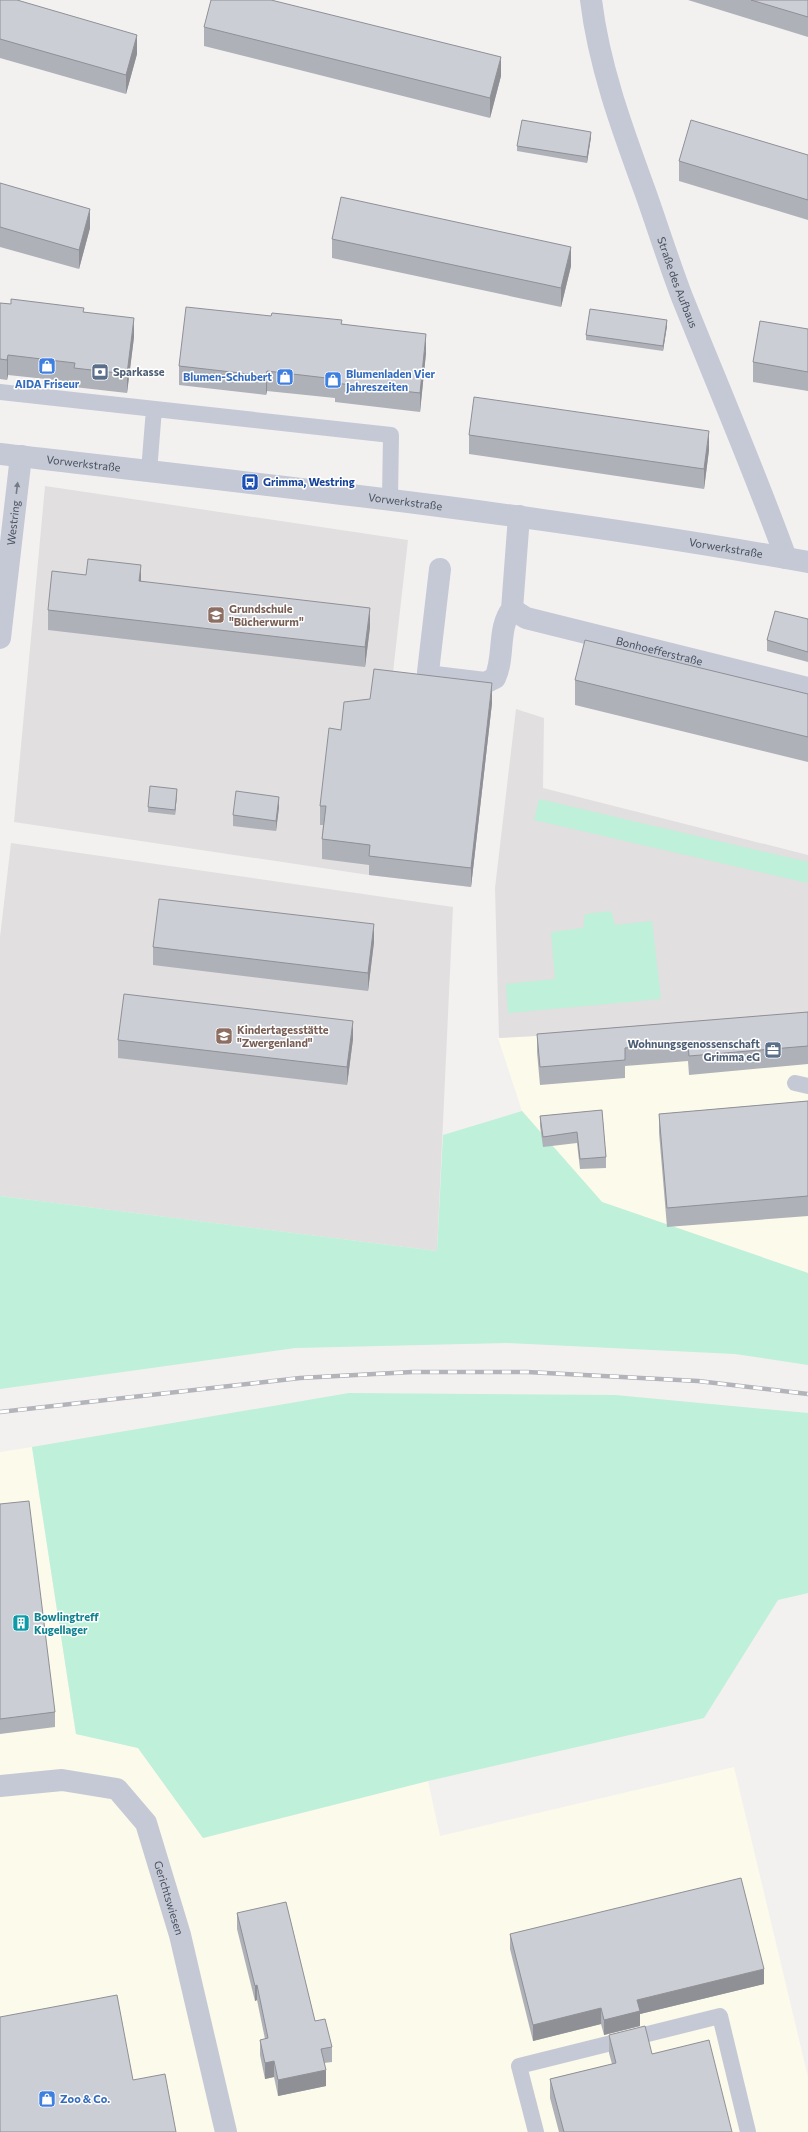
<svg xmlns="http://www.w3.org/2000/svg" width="808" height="2132" font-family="Commissioner,sans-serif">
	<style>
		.commercial { fill: #fcfaea }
		.education { fill: #e1dfdf }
		.green { fill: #bef0da }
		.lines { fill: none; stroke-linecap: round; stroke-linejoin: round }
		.lane { stroke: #c4c9d5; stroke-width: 16 }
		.street { stroke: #c4c9d5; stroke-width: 22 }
		.rail-casing { stroke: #b2b4ba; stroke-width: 4.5 }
		.rail { stroke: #fff; stroke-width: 3; stroke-dasharray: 9; stroke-linecap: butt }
		.wall { fill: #afb1b8 }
		.shaded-wall { fill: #8f9096 }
		.building { fill: #ccced6; stroke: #8f9096 }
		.oneway { fill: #737a88 }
		.labels { text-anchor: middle; stroke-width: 3; stroke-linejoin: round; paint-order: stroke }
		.street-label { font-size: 11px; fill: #484f5e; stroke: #fff }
		.service-label { font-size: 11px; font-weight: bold; fill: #4e5e75; stroke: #fff; text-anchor: start }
		.shop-label { font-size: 11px; font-weight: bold; fill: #366cbe; stroke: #fff; text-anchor: start }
		.transit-label { font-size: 11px; font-weight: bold; fill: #164399; stroke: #fff; text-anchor: start }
		.education-label { font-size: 11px; font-weight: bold; fill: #785e54; stroke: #fff; text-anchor: start }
		.culture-label { font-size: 11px; font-weight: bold; fill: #0d838f; stroke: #fff; text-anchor: start }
	</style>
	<rect width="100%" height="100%" fill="#f3f0f0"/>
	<path class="commercial" d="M 808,1021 L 808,1273 L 602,1202 L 522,1111 L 498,1038 Z
		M 32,1447 L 76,1734 L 138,1748 L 203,1838 L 428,1781 L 440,1836 L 734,1767 L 808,2077 L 808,2132 L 0,2132 L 0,1452 Z"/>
	<path class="education" d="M 45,486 L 408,540 L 391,690 L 492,703 L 471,887 L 369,875 L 14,822 Z
		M 516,709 L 544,718 L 543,788 L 808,855 L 808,1021 L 499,1038 L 495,888 Z
		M 11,843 L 453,907 L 437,1251 L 0,1196 L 0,937 Z"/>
	<path class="green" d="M 539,799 L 808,862 L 807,883 L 534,820 Z
		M 611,911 L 615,925 L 652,921 L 661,999 L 508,1013 L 506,984 L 555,979 L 551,932 L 583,928 L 585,914 Z
		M 522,1111 L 602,1202 L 808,1273 L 808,1365 L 735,1354 L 507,1343 L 295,1348 L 0,1389 L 0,1196 L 437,1251 L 443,1135 Z
		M 349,1393 L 615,1395 L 808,1413 L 808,1593 L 778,1600 L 704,1718 L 428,1781 L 203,1838 L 138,1748 L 76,1734 L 32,1447 Z"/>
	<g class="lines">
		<path class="lane" d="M 0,392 L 391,435 L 390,498
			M 149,471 L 154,409
			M 795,1083 L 808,1086
			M 536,2132 L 519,2066 L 720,2016 L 748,2132"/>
		<g class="street">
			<path id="s1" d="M 591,0 C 599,67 623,131 646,194 C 658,228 669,263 682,297 C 717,384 754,470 786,558"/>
			<path id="s2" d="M 0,454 C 270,485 540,514 808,562"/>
			<path d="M 440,569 L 428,672 L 435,677 L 485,683 L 495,678 C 505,657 497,628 512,609 L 519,516"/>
			<path id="s3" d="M 512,609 L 526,618 L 808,688"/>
			<path id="s4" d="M 0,638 L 21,456"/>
			<path id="s5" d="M 0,1786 L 62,1780 L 117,1789 L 146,1823 L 180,1935 L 226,2132"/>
		</g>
		<defs>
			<path id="rail" d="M 0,1412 L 300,1378 L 412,1372 L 527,1372 L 698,1381 L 808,1394"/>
		</defs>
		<use href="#rail" class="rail-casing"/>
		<use href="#rail" class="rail"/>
	</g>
	<path class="wall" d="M 0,0 L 137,54 L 126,94 L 0,58 Z
		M 688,0 L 808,0 L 808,37 Z
		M 204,27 L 501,76 L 490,118 L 204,46 Z
		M 591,137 L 587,163 L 517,151 L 517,146 Z
		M 808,155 L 808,220 L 679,181 L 679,161 Z
		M 0,183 L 90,228 L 79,269 L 0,247 Z
		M 332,239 L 571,266 L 561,307 L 332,258 Z
		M 0,303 L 84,312 L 134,337 L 127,393 L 74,387 L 74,382 L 8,375 L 7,380 L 0,379 Z
		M 342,324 L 426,353 L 420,412 L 335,402 L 335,398 L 267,391 L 266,395 L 179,385 L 179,366 Z
		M 667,326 L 663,351 L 586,340 L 586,335 Z
		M 808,329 L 808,391 L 753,382 L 753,362 Z
		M 469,435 L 709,450 L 704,489 L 469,454 Z
		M 141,581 L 370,627 L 365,667 L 48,630 L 48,610 Z
		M 808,619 L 808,662 L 767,651 L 767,640 Z
		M 575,680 L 808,694 L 808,762 L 575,705 Z
		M 492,703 L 471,887 L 369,875 L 369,865 L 322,859 L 322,839 L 323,825 L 320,825 L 320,806 L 341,730 Z
		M 177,794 L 175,815 L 148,812 L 148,807 Z
		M 279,807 L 276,831 L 233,826 L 233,815 Z
		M 374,942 L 368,991 L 153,965 L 153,947 Z
		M 808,1012 L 808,1064 L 689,1075 L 688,1061 L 625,1066 L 625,1078 L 540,1085 L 537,1052 L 537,1034 Z
		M 353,1039 L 347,1085 L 118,1058 L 118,1040 Z
		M 808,1101 L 808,1216 L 667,1227 L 659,1133 L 659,1114 Z
		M 602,1110 L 606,1157 L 606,1168 L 580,1169 L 577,1143 L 543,1147 L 540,1126 L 540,1116 Z
		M 0,1504 L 55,1712 L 55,1727 L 0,1734 Z
		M 237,1913 L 315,2021 L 332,2047 L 332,2062 L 324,2063 L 326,2086 L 278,2096 L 274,2077 L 265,2079 L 260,2055 L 260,2040 L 265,2039 L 257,2000 L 255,2001 L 237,1929 Z
		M 510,1934 L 764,1984 L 640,2014 L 640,2026 L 604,2035 L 601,2024 L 533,2041 L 510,1949 Z
		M 609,2035 L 652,2054 L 732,2132 L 559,2132 L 550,2098 L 550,2079 L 612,2064 L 609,2053 Z"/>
	<path class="shaded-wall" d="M 137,35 L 137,54 L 126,94 L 126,75 Z
		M 501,57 L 501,76 L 490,118 L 490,98 Z
		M 591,132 L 591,137 L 587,163 L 587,157 Z
		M 90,209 L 90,228 L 79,269 L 79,250 Z
		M 571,247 L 571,266 L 561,307 L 561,288 Z
		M 134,318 L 134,337 L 127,393 L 127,374 Z
		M 667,320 L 667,326 L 663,351 L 663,346 Z
		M 426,334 L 426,353 L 420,412 L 420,393 Z
		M 8,355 L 8,375 L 7,380 L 7,360 Z
		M 267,371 L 267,391 L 266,395 L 266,376 Z
		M 709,431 L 709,450 L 704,489 L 704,469 Z
		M 141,565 L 141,584 L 139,581 Z
		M 370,608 L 370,627 L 365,667 L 365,647 Z
		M 492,683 L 492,703 L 471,887 L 471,868 Z
		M 177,789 L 177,794 L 175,815 L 175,810 Z
		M 279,797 L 279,807 L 276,831 L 276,821 Z
		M 374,924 L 374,942 L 368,991 L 368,973 Z
		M 353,1021 L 353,1039 L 347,1085 L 347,1067 Z
		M 764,1969 L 764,1984 L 640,2014 L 640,2026 L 604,2035 L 604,2020 L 637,2000 Z
		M 257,1985 L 257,2000 L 255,2001 L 255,1986 Z
		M 601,2008 L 601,2024 L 533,2041 L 533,2025 Z
		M 274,2061 L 274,2077 L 265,2079 L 265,2063 Z
		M 326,2070 L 326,2086 L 278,2096 L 278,2080 Z"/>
	<path class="building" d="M 0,0 L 17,0 L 137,35 L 126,75 L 0,39 Z
		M 211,0 L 271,0 L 501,57 L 490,98 L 204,27 Z
		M 751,0 L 808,0 L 808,17 Z
		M 522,120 L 591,132 L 587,157 L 517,146 Z
		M 691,120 L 808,155 L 808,200 L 679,161 Z
		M 0,183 L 90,209 L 79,250 L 0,227 Z
		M 341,197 L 571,247 L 561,288 L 332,239 Z
		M 11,299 L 84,308 L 83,312 L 134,318 L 127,374 L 74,368 L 75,363 L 8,355 L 7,360 L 0,359 L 0,303 L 11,304 Z
		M 186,307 L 271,316 L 272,313 L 342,320 L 341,324 L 426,334 L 420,393 L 335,383 L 335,379 L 267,371 L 266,376 L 179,366 Z
		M 590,309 L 667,320 L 663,346 L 586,335 Z
		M 760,321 L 808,329 L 808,372 L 753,362 Z
		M 474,397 L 709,431 L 704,469 L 469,435 Z
		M 88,559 L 141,565 L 139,581 L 370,608 L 365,647 L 48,610 L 52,571 L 86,575 Z
		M 775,611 L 808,619 L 808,652 L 767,640 Z
		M 585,640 L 808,694 L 808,737 L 575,680 Z
		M 374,669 L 492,683 L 471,868 L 369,856 L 370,845 L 322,839 L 326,806 L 320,806 L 329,728 L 341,730 L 344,702 L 370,699 Z
		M 150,786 L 177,789 L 175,810 L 148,807 Z
		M 236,791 L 279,797 L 276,821 L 233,815 Z
		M 159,899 L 374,924 L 368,973 L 153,947 Z
		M 124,994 L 353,1021 L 347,1067 L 118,1040 Z
		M 808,1012 L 808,1046 L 689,1056 L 688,1043 L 625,1048 L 625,1060 L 540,1067 L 537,1034 Z
		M 808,1101 L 808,1196 L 667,1208 L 659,1114 Z
		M 602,1110 L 606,1157 L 580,1159 L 577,1132 L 543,1137 L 540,1116 Z
		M 29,1501 L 55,1712 L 0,1719 L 0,1504 Z
		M 741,1878 L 764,1969 L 637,2000 L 640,2011 L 604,2020 L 601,2008 L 533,2025 L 510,1934 Z
		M 286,1902 L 315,2021 L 325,2019 L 332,2047 L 321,2049 L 326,2070 L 278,2080 L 274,2061 L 265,2063 L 260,2040 L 268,2038 L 257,1985 L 255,1986 L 237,1913 Z
		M 117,1995 L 133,2080 L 165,2074 L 176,2132 L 0,2132 L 0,2017 Z
		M 645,2026 L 652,2054 L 709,2040 L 732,2132 L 564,2132 L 550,2079 L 616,2063 L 609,2035 Z"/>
	<defs><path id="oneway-solid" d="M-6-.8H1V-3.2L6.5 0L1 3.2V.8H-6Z"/></defs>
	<use class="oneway" href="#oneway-solid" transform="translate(17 488) rotate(-83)"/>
	<defs>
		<symbol id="shop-square" viewBox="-11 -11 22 22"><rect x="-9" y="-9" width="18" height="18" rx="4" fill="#3f7fe0" stroke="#fff"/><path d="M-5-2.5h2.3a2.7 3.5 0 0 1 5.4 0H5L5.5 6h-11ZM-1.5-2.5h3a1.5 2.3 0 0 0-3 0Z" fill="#fff"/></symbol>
		<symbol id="bank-square" viewBox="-11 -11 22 22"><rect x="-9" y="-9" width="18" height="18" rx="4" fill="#5c6f8a" stroke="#fff"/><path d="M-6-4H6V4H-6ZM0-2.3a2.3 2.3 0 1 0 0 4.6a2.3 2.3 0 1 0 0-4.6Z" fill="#fff"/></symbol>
		<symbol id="bus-square" viewBox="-11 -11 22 22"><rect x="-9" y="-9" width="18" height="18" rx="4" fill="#1a4fb4" stroke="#fff"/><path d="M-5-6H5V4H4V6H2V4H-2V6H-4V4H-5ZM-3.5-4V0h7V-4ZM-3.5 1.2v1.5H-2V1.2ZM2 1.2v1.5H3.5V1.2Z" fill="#fff"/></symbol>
		<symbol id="school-square" viewBox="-11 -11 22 22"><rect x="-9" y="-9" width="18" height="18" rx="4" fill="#8d6e63" stroke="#fff"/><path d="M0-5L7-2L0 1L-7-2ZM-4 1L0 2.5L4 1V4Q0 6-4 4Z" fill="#fff"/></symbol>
		<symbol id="office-square" viewBox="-11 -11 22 22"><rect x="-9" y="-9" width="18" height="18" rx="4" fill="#5c6f8a" stroke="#fff"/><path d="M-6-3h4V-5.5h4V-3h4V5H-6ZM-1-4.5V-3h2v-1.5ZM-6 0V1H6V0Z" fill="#fff"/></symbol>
		<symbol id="building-square" viewBox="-11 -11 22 22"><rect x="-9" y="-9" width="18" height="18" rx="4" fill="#0f9aa8" stroke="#fff"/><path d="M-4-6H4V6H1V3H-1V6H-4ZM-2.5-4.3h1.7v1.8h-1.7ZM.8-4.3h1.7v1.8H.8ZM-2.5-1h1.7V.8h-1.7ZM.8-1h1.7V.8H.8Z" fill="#fff"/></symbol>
	</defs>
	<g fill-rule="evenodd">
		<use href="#shop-square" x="37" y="356" width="20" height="20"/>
		<use href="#bank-square" x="90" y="362" width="20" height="20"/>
		<use href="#shop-square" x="275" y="367" width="20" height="20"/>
		<use href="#shop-square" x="323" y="370" width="20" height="20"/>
		<use href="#bus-square" x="240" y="472" width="20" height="20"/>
		<use href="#school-square" x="206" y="605" width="20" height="20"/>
		<use href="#school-square" x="214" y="1026" width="20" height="20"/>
		<use href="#office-square" x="763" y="1040" width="20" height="20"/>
		<use href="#building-square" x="11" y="1613" width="20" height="20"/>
		<use href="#shop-square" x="37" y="2089" width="20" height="20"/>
	</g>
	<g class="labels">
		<g class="street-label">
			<text dy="4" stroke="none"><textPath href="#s1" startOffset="296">Straße des Aufbaus</textPath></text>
			<text dy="4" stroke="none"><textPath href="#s2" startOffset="84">Vorwerkstraße</textPath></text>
			<text dy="4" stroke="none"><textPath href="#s2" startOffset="408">Vorwerkstraße</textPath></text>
			<text dy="4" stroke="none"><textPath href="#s4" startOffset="116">Westring</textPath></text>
			<text dy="4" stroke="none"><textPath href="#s2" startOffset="732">Vorwerkstraße</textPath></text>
			<text dy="4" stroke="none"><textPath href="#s3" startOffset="154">Bonhoefferstraße</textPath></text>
			<text dy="4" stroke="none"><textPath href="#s5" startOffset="241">Gerichtswiesen</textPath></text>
		</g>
		<g class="service-label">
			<text x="113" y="376">Sparkasse</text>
			<text x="760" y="1048" text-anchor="end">Wohnungsgenossenschaft<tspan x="760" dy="13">Grimma eG</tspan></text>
		</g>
		<g class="shop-label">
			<text x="346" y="378">Blumenladen Vier<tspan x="346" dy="13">Jahreszeiten</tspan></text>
			<text x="272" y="381" text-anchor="end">Blumen-Schubert</text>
			<text x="47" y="388" text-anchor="middle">AIDA Friseur</text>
			<text x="60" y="2103">Zoo &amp; Co.</text>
		</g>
		<g class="transit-label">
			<text x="263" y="486">Grimma, Westring</text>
		</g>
		<g class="education-label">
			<text x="229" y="613">Grundschule<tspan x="229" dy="13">"Bücherwurm"</tspan></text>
			<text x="237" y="1034">Kindertagesstätte<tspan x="237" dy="13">"Zwergenland"</tspan></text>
		</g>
		<g class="culture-label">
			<text x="34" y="1621">Bowlingtreff<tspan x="34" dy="13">Kugellager</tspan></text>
		</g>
	</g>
</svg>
